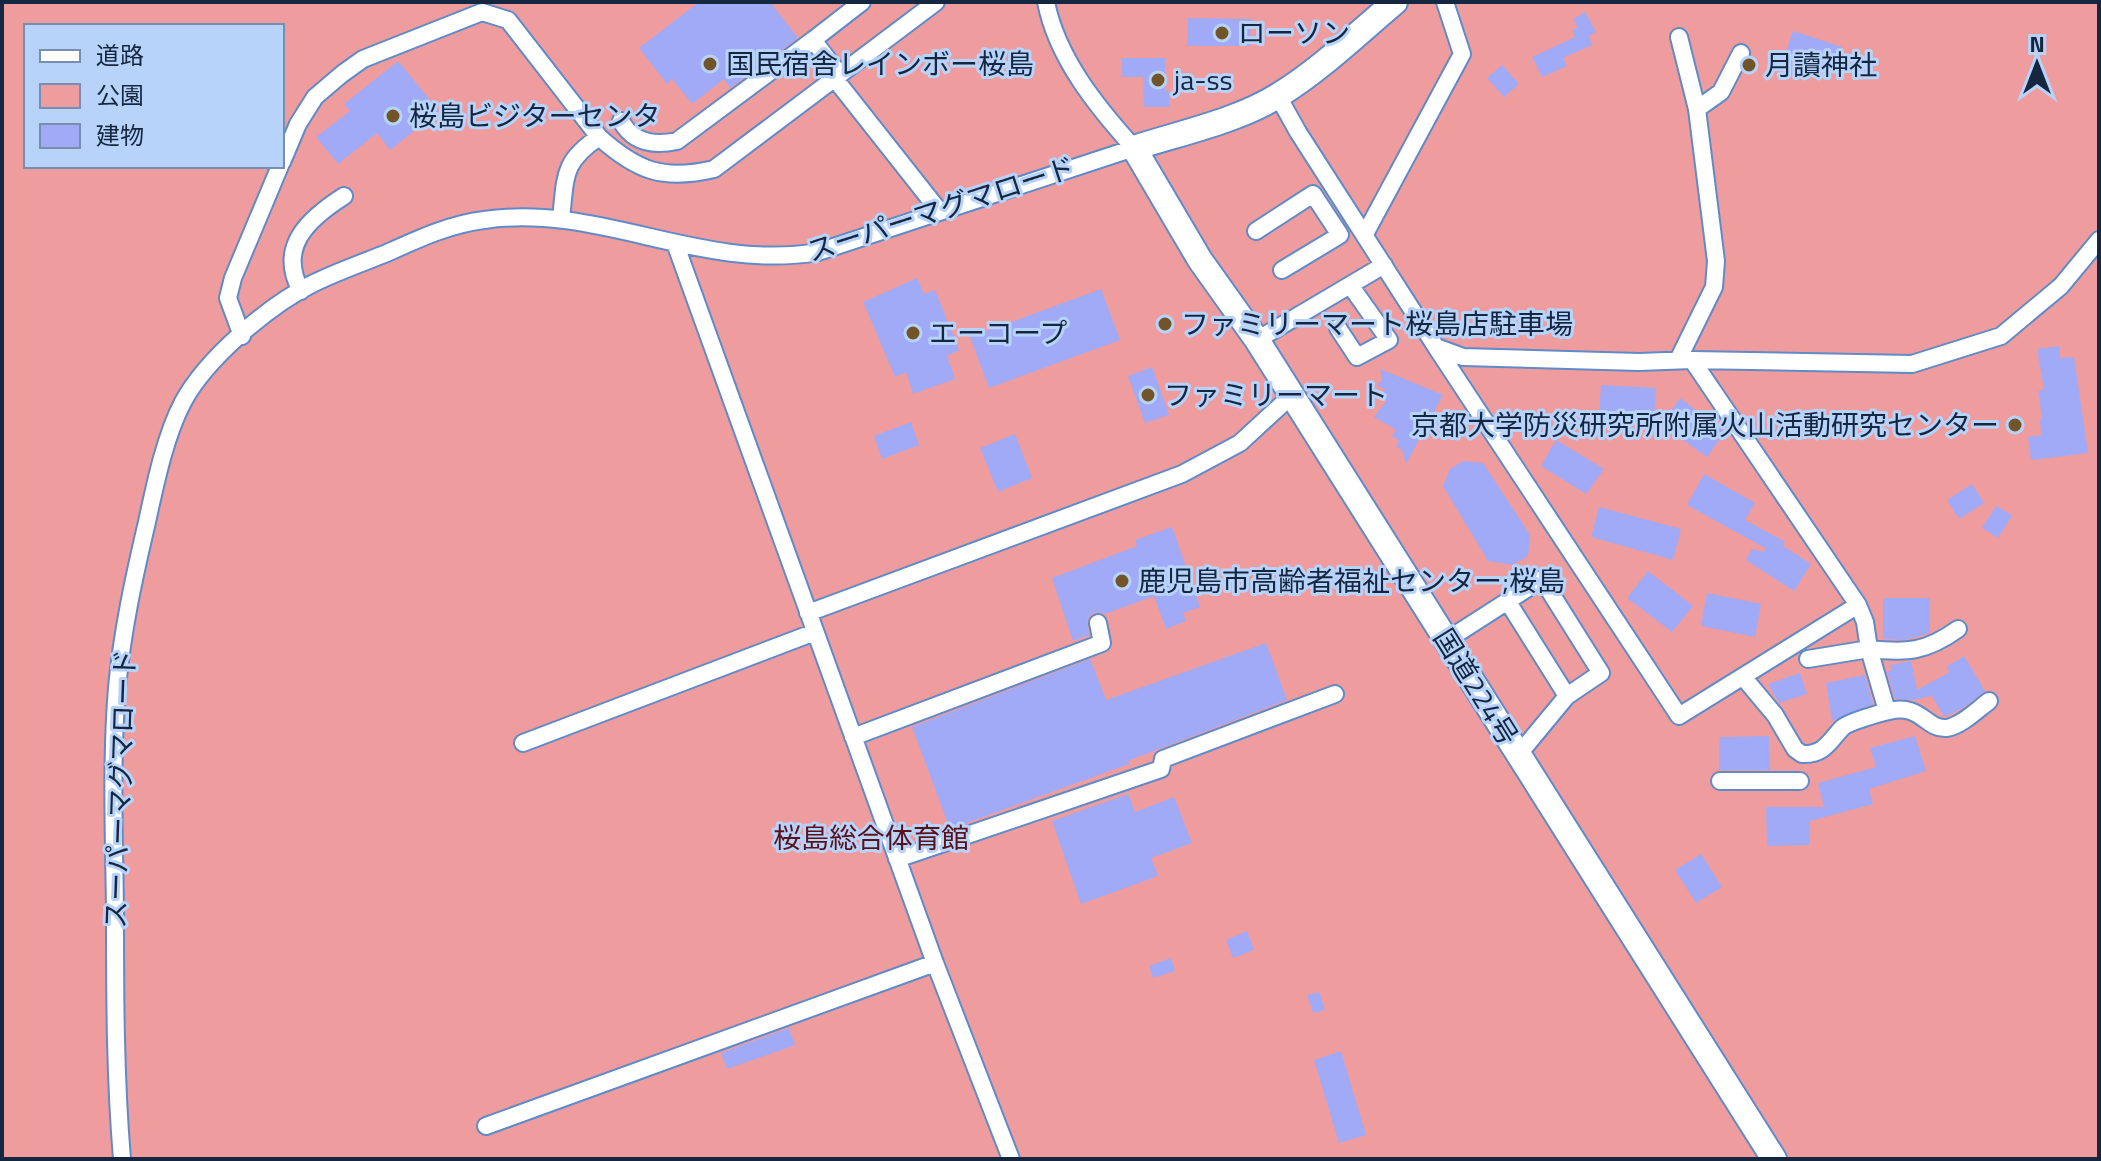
<svg xmlns="http://www.w3.org/2000/svg" width="2101" height="1161" font-family="'Titillium Web','Noto Sans JP',sans-serif">
	<style>
		.green { fill: #ef9c9f; fill-rule: evenodd }
		.building { fill: #a0aaf7 }
		.lines { fill: none; stroke-linecap: round; stroke-linejoin: round }
		.minor-casing { stroke: #608ac8; stroke-width: 20 }
		.highway-casing { stroke: #608ac8; stroke-width: 28 }
		.minor { stroke: #fff; stroke-width: 16 }
		.highway { stroke: #fff; stroke-width: 24 }
		.poi-dot { fill: #715528; stroke: #b7d3fa; stroke-width: 3 }
		.labels { text-anchor: middle; stroke-width: 6; stroke-linejoin: round; paint-order: stroke }
		.poi-label { font-size: 28px; fill: #152740; stroke: #b7d3fa; text-anchor: start }
		.street-label { font-size: 28px; fill: #152740; stroke: #b7d3fa }
		.park-label { font-size: 28px; fill: #59121c; stroke: #b7d3fa }
	</style>
	<rect width="100%" height="100%" fill="#b7d3fa"/>
	<path class="green" d="M 2,2 L 2099,2 L 2099,1159 L 2,1159 ZM 26,26 L 282,26 L 282,166 L 26,166 Z"/>
	<path class="building" d="M 699,2 L 770,2 L 798,38 L 730,88 L 724,79 L 692,104 L 672,79 L 667,84 L 639,48 Z
		M 1585,12 L 1596,32 L 1589,36 L 1592,45 L 1563,58 L 1567,66 L 1542,77 L 1532,57 L 1575,37 L 1572,30 L 1578,28 L 1573,19 Z
		M 1188,18 L 1251,19 L 1250,46 L 1187,46 Z
		M 1793,31 L 1842,47 L 1835,67 L 1786,51 Z
		M 1122,58 L 1165,58 L 1165,91 L 1169,91 L 1169,107 L 1144,107 L 1143,77 L 1122,77 Z
		M 398,61 L 439,111 L 390,150 L 377,133 L 338,164 L 316,137 L 350,111 L 344,104 Z
		M 1502,65 L 1519,84 L 1504,97 L 1487,78 Z
		M 917,278 L 924,294 L 935,290 L 959,350 L 947,356 L 955,379 L 913,394 L 906,372 L 895,377 L 863,302 Z
		M 1101,289 L 1120,340 L 989,388 L 970,337 Z
		M 2059,346 L 2060,358 L 2074,357 L 2088,453 L 2031,460 L 2028,437 L 2041,435 L 2040,419 L 2042,419 L 2038,391 L 2044,390 L 2037,349 Z
		M 1152,367 L 1169,415 L 1145,423 L 1128,376 Z
		M 1380,369 L 1443,395 L 1406,464 L 1402,450 L 1396,446 L 1399,441 L 1392,436 L 1396,430 L 1374,417 L 1387,400 L 1380,396 L 1385,390 L 1377,385 L 1382,380 Z
		M 1601,385 L 1656,388 L 1654,420 L 1599,416 Z
		M 1680,398 L 1725,432 L 1707,457 L 1661,425 Z
		M 911,422 L 919,445 L 882,459 L 874,436 Z
		M 1015,434 L 1032,478 L 998,492 L 980,448 Z
		M 1556,440 L 1604,469 L 1586,494 L 1541,466 Z
		M 1463,461 L 1483,463 L 1530,535 L 1528,556 L 1512,565 L 1488,561 L 1443,486 L 1450,469 Z
		M 1704,474 L 1755,503 L 1745,520 L 1785,542 L 1783,546 L 1811,564 L 1794,591 L 1746,560 L 1752,549 L 1764,552 L 1765,548 L 1687,505 Z
		M 1972,484 L 1984,503 L 1959,519 L 1947,500 Z
		M 1996,506 L 2012,515 L 1998,538 L 1982,528 Z
		M 1599,507 L 1681,529 L 1673,560 L 1591,537 Z
		M 1172,527 L 1200,607 L 1183,613 L 1186,621 L 1166,629 L 1154,596 L 1105,614 L 1097,612 L 1091,614 L 1087,620 L 1089,635 L 1073,641 L 1052,578 L 1137,546 L 1135,540 Z
		M 1648,571 L 1693,606 L 1672,632 L 1627,598 Z
		M 1707,593 L 1761,604 L 1755,637 L 1701,626 Z
		M 1883,598 L 1930,598 L 1930,633 L 1905,640 L 1883,639 Z
		M 1266,643 L 1287,700 L 1159,749 L 1128,761 L 1129,764 L 950,829 L 912,727 L 1090,659 L 1106,700 Z
		M 1964,656 L 1985,691 L 1963,708 L 1944,717 L 1932,696 L 1912,700 L 1895,699 L 1887,671 L 1892,671 L 1890,665 L 1911,661 L 1917,690 L 1950,672 L 1946,667 Z
		M 1800,673 L 1807,694 L 1779,703 L 1768,684 Z
		M 1865,675 L 1873,704 L 1832,721 L 1826,683 Z
		M 1769,736 L 1770,770 L 1719,770 L 1719,737 Z
		M 1915,736 L 1926,771 L 1869,789 L 1873,804 L 1810,821 L 1810,845 L 1767,846 L 1766,807 L 1824,807 L 1818,783 L 1876,767 L 1870,748 Z
		M 1128,794 L 1135,812 L 1174,797 L 1192,843 L 1151,858 L 1158,876 L 1081,904 L 1052,821 Z
		M 1701,854 L 1722,887 L 1696,903 L 1675,870 Z
		M 1247,931 L 1254,950 L 1233,958 L 1226,940 Z
		M 1171,958 L 1175,971 L 1153,978 L 1149,966 Z
		M 1319,992 L 1325,1010 L 1313,1013 L 1307,995 Z
		M 789,1028 L 795,1045 L 727,1069 L 721,1053 Z
		M 1341,1051 L 1366,1135 L 1339,1143 L 1314,1060 Z"/>
	<g class="lines">
		<defs>
			<path id="minor" d="M 840,75 L 813,40 L 862,2
				M 835,79 L 940,212
				M 1278,96 L 1298,132 L 1436,347 L 1463,357 L 1639,362 L 1692,360 L 1912,364 L 2001,336 L 2061,286 L 2099,240
				M 1697,109 L 1721,92 L 1741,53
				M 621,121 C 633,143 654,146 677,141 L 813,40
				M 282,162 L 298,124 L 315,97 L 342,74 L 363,59 L 482,12 L 508,20 L 599,137 C 637,171 663,181 714,169 L 936,2
				M 561,218 C 566,176 562,162 599,137
				M 1256,231 L 1313,194 L 1340,235 L 1282,270
				M 1365,234 L 1462,54 L 1445,2
				M 675,243 L 935,963 L 1011,1159
				M 301,291 C 277,247 308,219 344,196
				M 1338,328 L 1357,357 L 1389,340 L 1350,285
				M 242,336 L 228,298 L 233,278 L 280,166
				M 1257,340 L 1384,265
				M 1436,347 L 1679,716 L 1858,605 L 1692,360
				M 1678,360 L 1714,287 L 1716,261 L 1697,109 L 1679,37
				M 1858,605 L 1865,622 L 1869,649 C 1907,653 1926,652 1958,629
				M 808,613 L 1182,474 L 1240,443 L 1292,395
				M 1447,640 L 1542,579 L 1601,673 L 1567,696 L 1508,602
				M 1808,659 L 1869,649 L 1887,711
				M 1744,678 L 1775,715 L 1795,749 L 1802,754 C 1824,755 1829,742 1842,728 C 1848,722 1880,713 1889,711 C 1921,703 1926,730 1947,728 C 1962,725 1977,710 1989,701
				M 853,737 L 1102,643 L 1098,623
				M 523,743 L 815,632
				M 1519,754 L 1567,696
				M 1720,781 L 1800,781
				M 897,859 L 1161,769 L 1163,759 L 1335,694
				M 486,1126 L 935,963
				M 122,1159 C 115,1076 115,993 115,909 C 114,836 111,761 117,688 C 122,632 134,577 147,522 C 155,485 165,436 183,402 C 206,359 268,306 312,284 C 336,272 362,263 387,253 C 418,239 450,224 484,220 C 600,203 700,272 818,252 L 1134,148 C 1097,107 1057,58 1046,2"/>
			<path id="highway" d="M 1395,2 C 1357,34 1321,69 1279,95 C 1238,121 1180,133 1134,148 L 1200,260 L 1257,340 L 1774,1159"/>
		</defs>
		<use href="#minor" class="minor-casing"/>
		<use href="#highway" class="highway-casing"/>
		<use href="#minor" class="minor"/>
		<use href="#highway" class="highway"/>
	</g>
	<g class="poi-dot">
		<circle cx="1222" cy="33" r="8"/>
		<circle cx="710" cy="64" r="8"/>
		<circle cx="1749" cy="65" r="8"/>
		<circle cx="1158" cy="80" r="8"/>
		<circle cx="393" cy="116" r="8"/>
		<circle cx="1165" cy="324" r="8"/>
		<circle cx="913" cy="333" r="8"/>
		<circle cx="1148" cy="395" r="8"/>
		<circle cx="2015" cy="425" r="8"/>
		<circle cx="1122" cy="581" r="8"/>
	</g>
	<g class="labels">
		<g class="poi-label">
			<text x="1238" y="43">ローソン</text>
			<text x="726" y="74">国民宿舎レインボー桜島</text>
			<text x="1765" y="75">月讀神社</text>
			<text x="1174" y="90">ja-ss</text>
			<text x="409" y="126">桜島ビジターセンタ</text>
			<text x="1181" y="334">ファミリーマート桜島店駐車場</text>
			<text x="929" y="343">エーコープ</text>
			<text x="1164" y="405">ファミリーマート</text>
			<text x="1999" y="435" text-anchor="end">京都大学防災研究所附属火山活動研究センター</text>
			<text x="1138" y="591">鹿児島市高齢者福祉センター;桜島</text>
		</g>
		<g class="street-label">
			<text transform="translate(941 209) rotate(-18)" y="10">スーパーマグマロード</text>
			<text transform="translate(1476 687) rotate(58)" y="10">国道224号</text>
			<text transform="translate(120 789) rotate(-88)" y="10">スーパーマグマロード</text>
		</g>
		<g class="park-label">
			<text x="871" y="848">桜島総合体育館</text>
		</g>
	</g>
	<rect width="2101" height="1161" fill="none" stroke="#152740" stroke-width="8"/>
	<rect x="24" y="24" width="260" height="144" fill="#b7d3fa" stroke="#768eb0" stroke-width="2"/>
	<rect x="40" y="50" width="40" height="12" fill="#ffffff" stroke="#768eb0" stroke-width="2"/>
	<text x="96" y="64" font-size="24" fill="#152740">道路</text>
	<rect x="40" y="84" width="40" height="24" fill="#ef9c9f" stroke="#768eb0" stroke-width="2"/>
	<text x="96" y="104" font-size="24" fill="#152740">公園</text>
	<rect x="40" y="124" width="40" height="24" fill="#a0aaf7" stroke="#768eb0" stroke-width="2"/>
	<text x="96" y="144" font-size="24" fill="#152740">建物</text>
	<g transform="translate(2037 64)" stroke="#b7d3fa" stroke-width="6" paint-order="stroke">
	<path d="M0-6L14 30L0 20L-14 30Z" fill="#152740"/>
	<text y="-12" font-size="22" font-weight="bold" text-anchor="middle" fill="#152740">N</text>
	</g>
</svg>
